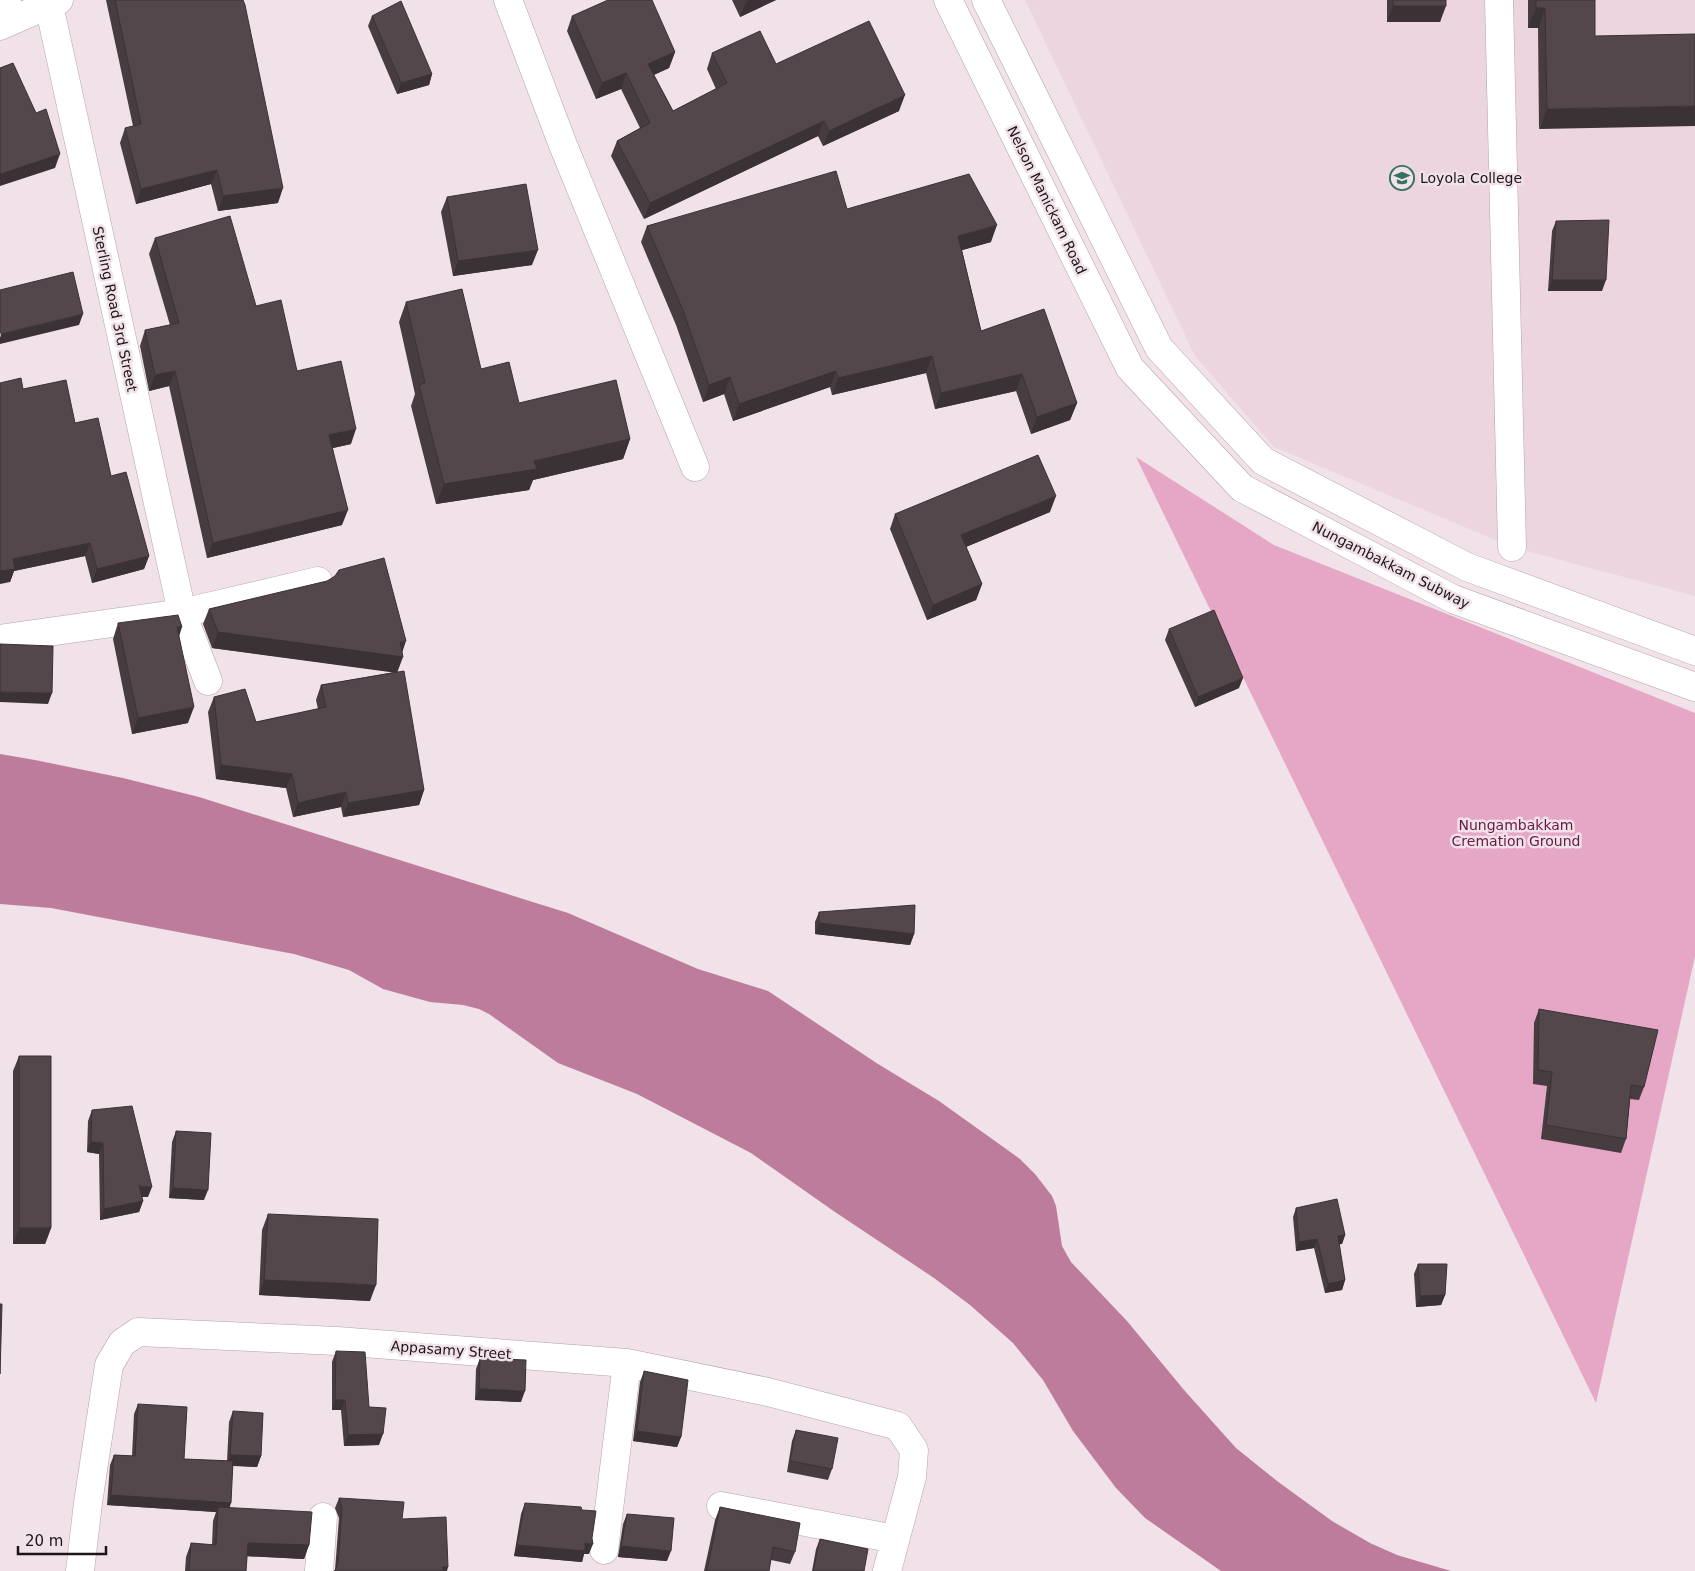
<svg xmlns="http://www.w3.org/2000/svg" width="1695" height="1571" font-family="'DejaVu Sans',sans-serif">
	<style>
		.built { fill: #edd5e0 }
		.green { fill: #e5a7c5 }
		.water { fill: #be7c9d }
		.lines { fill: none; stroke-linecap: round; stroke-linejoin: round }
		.minor-casing { stroke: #b3a4aa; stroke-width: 29 }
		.major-casing { stroke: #b3a4aa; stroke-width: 29 }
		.minor { stroke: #fff; stroke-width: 28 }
		.major { stroke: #fff; stroke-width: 28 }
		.wall { fill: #473d41 }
		.shaded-wall { fill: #3a3235 }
		.building { fill: #53474c; stroke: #3a3235 }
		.labels { text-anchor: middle; stroke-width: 5; stroke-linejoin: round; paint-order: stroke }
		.poi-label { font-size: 14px; fill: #1c1619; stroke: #f1e1e8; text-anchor: start }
		.street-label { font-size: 14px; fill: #1c1619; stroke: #f1e1e8 }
		.park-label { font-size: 14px; fill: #671948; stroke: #f1e1e8 }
	</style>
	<rect width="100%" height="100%" fill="#f1e1e8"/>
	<path class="built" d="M 1025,0 L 1695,0 L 1695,596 L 1512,547 L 1274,447 L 1195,356 Z"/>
	<path class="green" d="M 1136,457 L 1274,545 L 1695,713 L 1695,956 L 1596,1403 Z"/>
	<path class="water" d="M 0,754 L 35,760 L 123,778 L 199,797 L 568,913 L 698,969 L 768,991 L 878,1064 L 939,1101 L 1020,1159 L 1035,1174 L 1052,1196 L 1056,1206 L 1062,1246 L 1071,1262 L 1127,1321 L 1184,1390 L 1236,1448 L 1277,1481 L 1332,1521 L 1370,1543 L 1397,1555 L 1451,1571 L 1221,1571 L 1145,1518 L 1116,1488 L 1073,1431 L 1043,1380 L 1013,1343 L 970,1305 L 934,1278 L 835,1212 L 751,1153 L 637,1094 L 558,1063 L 489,1014 L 479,1009 L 463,1005 L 430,1002 L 383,989 L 349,970 L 294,954 L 51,908 L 0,904 Z"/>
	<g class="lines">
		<defs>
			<path id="minor" d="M 508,0 L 563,145 L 695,467
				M 1499,0 L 1512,547
				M 49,5 L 182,613 L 208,681
				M 0,639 L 182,613 L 318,581
				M 721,1506 L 895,1539
				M 604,1550 L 627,1363
				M 80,1571 L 88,1503 L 109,1365 L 122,1343 L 138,1332 L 337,1341 L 627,1363 L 768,1392 L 898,1426 L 914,1450 L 912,1477 L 887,1571
				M 319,1571 L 323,1517"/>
			<path id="major" d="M 948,0 L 1130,368 L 1242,488 L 1453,599 L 1695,687
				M 986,0 L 1159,348 L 1263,461 L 1467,567 L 1695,651
				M 0,3 L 7,0
				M 0,26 L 59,0"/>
		</defs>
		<use href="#minor" class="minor-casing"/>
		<use href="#major" class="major-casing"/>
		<use href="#minor" class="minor"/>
		<use href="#major" class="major"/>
	</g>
	<path class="wall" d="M 106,0 L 243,0 L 278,203 L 218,211 L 211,184 L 136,204 L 120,143 L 125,128 L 133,126 Z
		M 732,0 L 776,0 L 740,17 Z
		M 1387,0 L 1446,0 L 1440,22 L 1387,22 Z
		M 1528,0 L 1595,0 L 1539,129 L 1538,28 L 1528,28 Z
		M 372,16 L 432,74 L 429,85 L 397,94 L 368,26 Z
		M 572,16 L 675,52 L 669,68 L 654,75 L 673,111 L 716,89 L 707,69 L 712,53 L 776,64 L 899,111 L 823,146 L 818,136 L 644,219 L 611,156 L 617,141 L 640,128 L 621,89 L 596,99 L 567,31 Z
		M 447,197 L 532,265 L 453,276 L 441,212 Z
		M 847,209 L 991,242 L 962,250 L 981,331 L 1077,403 L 1070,420 L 1031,434 L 1016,391 L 935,409 L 926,373 L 832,395 L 830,387 L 733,421 L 724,394 L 703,402 L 676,325 L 641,242 L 647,226 Z
		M 1556,221 L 1602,291 L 1548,291 L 1552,231 Z
		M 155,238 L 256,306 L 297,371 L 351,444 L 333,448 L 342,525 L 207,558 L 169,386 L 149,391 L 140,346 L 145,330 L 170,325 L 149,254 Z
		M 406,302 L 519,403 L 630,439 L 623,459 L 533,480 L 529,490 L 436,504 L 411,406 L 415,394 L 399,322 Z
		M 23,389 L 75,423 L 111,476 L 149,556 L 144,569 L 92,583 L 85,556 L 14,571 L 10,582 Z
		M 1050,512 L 966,547 L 982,584 L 976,600 L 927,620 L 890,529 L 895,514 Z
		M 209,609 L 402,653 L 397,672 L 424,790 L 419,805 L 343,817 L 341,807 L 293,817 L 286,788 L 216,779 L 208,712 L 214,697 L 256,722 L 318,709 L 316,700 L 321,685 L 395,672 L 212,648 L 203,624 Z
		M 118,623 L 179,636 L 188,723 L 132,734 L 113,639 Z
		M 1169,629 L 1239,688 L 1195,707 L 1165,640 Z
		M 819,912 L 914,934 L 910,945 L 815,934 L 815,922 Z
		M 1539,1009 L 1644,1087 L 1639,1100 L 1630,1099 L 1626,1139 L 1621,1153 L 1541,1139 L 1547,1086 L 1533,1084 L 1534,1023 Z
		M 19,1056 L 51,1228 L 45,1244 L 13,1244 L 13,1071 Z
		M 92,1110 L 148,1197 L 141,1197 L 143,1201 L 139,1212 L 100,1220 L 99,1154 L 87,1152 L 88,1121 Z
		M 176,1131 L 204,1200 L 169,1198 L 172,1142 Z
		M 1296,1208 L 1345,1235 L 1342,1244 L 1339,1244 L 1345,1280 L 1342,1290 L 1325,1293 L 1314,1248 L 1296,1251 L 1293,1217 Z
		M 268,1214 L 370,1301 L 259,1295 L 262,1230 Z
		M 1418,1264 L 1445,1295 L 1441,1305 L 1416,1307 L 1414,1274 Z
		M 336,1351 L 369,1407 L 379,1445 L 344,1446 L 341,1410 L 332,1410 L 332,1362 Z
		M 480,1358 L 521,1402 L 475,1400 L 476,1369 Z
		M 644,1371 L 681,1437 L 677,1447 L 633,1441 L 640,1382 Z
		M 138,1404 L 184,1459 L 227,1461 L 229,1422 L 233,1411 L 261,1456 L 257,1467 L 233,1466 L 229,1508 L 309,1545 L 304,1559 L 247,1556 L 246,1571 L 185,1571 L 186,1557 L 191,1543 L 212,1545 L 213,1521 L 216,1512 L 107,1505 L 110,1465 L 114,1455 L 132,1456 L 134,1414 Z
		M 796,1430 L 832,1469 L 828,1480 L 787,1472 L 792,1441 Z
		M 339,1498 L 402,1519 L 335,1570 L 339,1518 L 335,1508 Z
		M 525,1503 L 589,1554 L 584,1554 L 582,1562 L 514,1556 L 521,1514 Z
		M 720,1507 L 795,1552 L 790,1564 L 771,1560 L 769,1571 L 704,1571 L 715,1520 Z
		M 627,1514 L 667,1561 L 618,1557 L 623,1524 Z
		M 820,1539 L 864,1571 L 812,1571 L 816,1549 Z"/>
	<path class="shaded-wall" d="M 749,0 L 776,0 L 740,17 L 746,2 Z
		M 1393,6 L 1446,6 L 1440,22 L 1387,22 Z
		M 1536,8 L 1545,8 L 1538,28 L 1528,28 Z
		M 675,52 L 669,68 L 642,80 L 648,64 Z
		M 626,73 L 621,89 L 596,99 L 602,83 Z
		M 432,74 L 429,85 L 397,94 L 401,83 Z
		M 905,95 L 899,111 L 823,146 L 829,131 Z
		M 1695,106 L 1695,126 L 1539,129 L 1547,109 Z
		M 824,121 L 818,136 L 644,219 L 650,203 Z
		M 60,154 L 55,168 L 0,186 L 0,174 Z
		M 217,170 L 211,184 L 136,204 L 141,189 Z
		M 283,188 L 278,203 L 218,211 L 223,196 Z
		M 997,225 L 991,242 L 952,253 L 958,236 Z
		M 538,250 L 532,265 L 453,276 L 458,261 Z
		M 1552,280 L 1606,280 L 1602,291 L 1548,291 Z
		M 83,314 L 79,325 L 0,344 L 0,338 L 1,334 Z
		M 932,356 L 926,373 L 832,395 L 838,378 Z
		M 175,371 L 169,386 L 149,391 L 155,375 Z
		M 836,371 L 830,387 L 733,421 L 739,404 Z
		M 1022,374 L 1016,391 L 935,409 L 941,393 Z
		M 730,377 L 724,394 L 703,402 L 709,385 Z
		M 1077,403 L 1070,420 L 1031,434 L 1037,417 Z
		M 356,429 L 351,444 L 324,450 L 329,435 Z
		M 630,439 L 623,459 L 533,480 L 529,490 L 436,504 L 444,484 L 534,461 Z
		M 1056,496 L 1050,512 L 956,551 L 961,535 Z
		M 348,510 L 342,525 L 207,558 L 213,543 Z
		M 90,543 L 85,556 L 14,571 L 10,582 L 0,584 L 0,571 L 13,559 Z
		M 149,556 L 144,569 L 92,583 L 97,569 Z
		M 982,584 L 976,600 L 927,620 L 933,605 Z
		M 177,627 L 182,627 L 177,643 Z
		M 218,632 L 400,642 L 406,641 L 401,656 L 403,657 L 397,673 L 212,648 Z
		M 1243,678 L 1239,688 L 1195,707 L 1198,697 Z
		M 0,692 L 52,693 L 48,704 L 0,702 Z
		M 194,707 L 188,723 L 132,734 L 138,718 Z
		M 221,765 L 292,774 L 286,788 L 216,779 Z
		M 424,790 L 419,805 L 343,817 L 348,803 Z
		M 346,792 L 341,807 L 293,817 L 298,803 Z
		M 819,923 L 914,934 L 910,945 L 815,934 Z
		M 91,1142 L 103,1143 L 99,1154 L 87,1152 Z
		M 139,1186 L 152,1187 L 148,1197 L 135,1196 Z
		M 173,1188 L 208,1190 L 204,1200 L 169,1198 Z
		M 143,1201 L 139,1212 L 100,1220 L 104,1209 Z
		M 19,1228 L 51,1228 L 45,1244 L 13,1244 Z
		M 1345,1235 L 1342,1244 L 1335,1245 L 1338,1236 Z
		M 1317,1239 L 1314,1248 L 1296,1251 L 1299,1242 Z
		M 264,1280 L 376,1285 L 370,1301 L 259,1295 Z
		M 1345,1280 L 1342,1290 L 1325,1293 L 1328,1284 Z
		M 1445,1295 L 1441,1305 L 1416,1307 L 1420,1296 Z
		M 479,1389 L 525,1391 L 521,1402 L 475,1400 Z
		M 335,1400 L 345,1400 L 341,1410 L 332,1410 Z
		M 637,1431 L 681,1437 L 677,1447 L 633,1441 Z
		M 383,1434 L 379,1445 L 344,1446 L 348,1435 Z
		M 230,1455 L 261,1456 L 257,1467 L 227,1465 Z
		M 111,1495 L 231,1503 L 228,1513 L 218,1507 L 216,1512 L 107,1505 Z
		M 248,1543 L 309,1545 L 304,1559 L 243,1556 Z
		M 585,1543 L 593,1544 L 589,1554 L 584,1554 L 582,1562 L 514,1556 L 517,1545 Z
		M 621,1546 L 671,1551 L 667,1561 L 618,1557 Z
		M 443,1567 L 448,1567 L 447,1571 L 442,1571 Z"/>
	<path class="building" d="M 115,0 L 243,0 L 245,5 L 283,188 L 223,196 L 217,170 L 141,189 L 125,128 L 141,124 Z
		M 608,0 L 652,0 L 675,52 L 648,64 L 673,111 L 727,83 L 712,53 L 760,31 L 776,64 L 869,21 L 905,95 L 829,131 L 824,121 L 650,203 L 617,141 L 650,123 L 626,73 L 602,83 L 572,16 Z
		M 1393,0 L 1446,0 L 1446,6 L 1393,6 Z
		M 1536,0 L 1595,0 L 1595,36 L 1695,34 L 1695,106 L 1547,109 L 1545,8 L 1536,8 Z
		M 401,1 L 432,74 L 401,83 L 372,16 Z
		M 13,63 L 36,113 L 46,109 L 60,154 L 0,174 L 0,68 Z
		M 836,171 L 847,209 L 969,174 L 997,225 L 958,236 L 981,331 L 1044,309 L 1077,403 L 1037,417 L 1022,374 L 941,393 L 932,356 L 838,378 L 836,371 L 739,404 L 730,377 L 709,385 L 682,308 L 647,226 Z
		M 526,184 L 538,250 L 458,261 L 447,197 Z
		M 230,216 L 256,306 L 281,300 L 297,371 L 341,361 L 356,429 L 329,435 L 348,510 L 213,543 L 175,371 L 155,375 L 145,330 L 179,323 L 155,238 Z
		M 1609,220 L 1606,280 L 1552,280 L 1556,221 Z
		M 73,272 L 83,314 L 1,334 L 0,329 L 0,290 Z
		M 462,289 L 481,369 L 509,362 L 519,403 L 616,380 L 630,439 L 534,461 L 537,469 L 444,484 L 419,385 L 425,383 L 406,302 Z
		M 21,378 L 23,389 L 66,380 L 75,423 L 98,418 L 111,476 L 126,472 L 149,556 L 97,569 L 90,543 L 13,559 L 15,569 L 0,571 L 0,383 Z
		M 1038,455 L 1056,496 L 961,535 L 982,584 L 933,605 L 895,514 Z
		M 384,558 L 406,641 L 400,642 L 403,657 L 218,632 L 209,609 L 327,581 L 335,576 L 339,570 Z
		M 1214,610 L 1243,678 L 1198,697 L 1169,629 Z
		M 178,615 L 182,627 L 177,627 L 194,707 L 138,718 L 118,623 Z
		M 0,644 L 53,646 L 52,693 L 0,692 Z
		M 404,671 L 424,790 L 348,803 L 346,792 L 298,803 L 292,774 L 221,765 L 214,697 L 245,689 L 256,722 L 326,707 L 321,685 Z
		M 915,905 L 914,934 L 819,923 L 819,912 Z
		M 1539,1009 L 1658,1030 L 1644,1087 L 1631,1085 L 1626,1139 L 1546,1125 L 1552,1072 L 1538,1070 Z
		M 19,1056 L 51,1056 L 51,1228 L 19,1228 Z
		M 132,1106 L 152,1187 L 139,1186 L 143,1201 L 104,1209 L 103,1143 L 91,1142 L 92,1110 Z
		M 176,1131 L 211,1133 L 208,1190 L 173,1188 Z
		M 1337,1199 L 1345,1235 L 1338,1236 L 1345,1280 L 1328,1284 L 1317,1239 L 1299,1242 L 1296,1208 Z
		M 268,1214 L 378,1219 L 376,1285 L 264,1280 Z
		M 1418,1264 L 1447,1264 L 1445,1295 L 1420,1296 Z
		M 0,1304 L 2,1304 L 0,1374 Z
		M 336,1351 L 365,1352 L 369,1407 L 386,1408 L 383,1434 L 348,1435 L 345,1400 L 335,1400 Z
		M 480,1358 L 526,1360 L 525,1391 L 479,1389 Z
		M 644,1371 L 688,1380 L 681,1437 L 637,1431 Z
		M 138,1404 L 187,1407 L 184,1459 L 233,1461 L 231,1503 L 111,1495 L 114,1455 L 135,1456 Z
		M 233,1411 L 263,1413 L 261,1456 L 230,1455 Z
		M 796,1430 L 838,1438 L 832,1469 L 790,1461 Z
		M 339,1498 L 404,1502 L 402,1519 L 446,1517 L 448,1567 L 443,1567 L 443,1571 L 334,1571 L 336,1569 L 338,1562 L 342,1508 Z
		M 525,1503 L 581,1507 L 582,1510 L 596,1511 L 592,1538 L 593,1544 L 585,1543 L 585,1551 L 517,1545 Z
		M 218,1507 L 312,1512 L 309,1545 L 248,1543 L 246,1571 L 189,1571 L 191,1543 L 216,1545 Z
		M 720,1507 L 800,1523 L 795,1552 L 773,1547 L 769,1571 L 707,1571 Z
		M 627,1514 L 674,1518 L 671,1551 L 621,1546 Z
		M 820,1539 L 868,1549 L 864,1571 L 813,1571 Z"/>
	<defs>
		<symbol id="university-ring" viewBox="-11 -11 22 22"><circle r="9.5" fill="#f1e1e8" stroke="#36725d" stroke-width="1.5"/><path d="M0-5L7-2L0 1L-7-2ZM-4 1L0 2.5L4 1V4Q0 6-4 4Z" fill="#36725d"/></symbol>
	</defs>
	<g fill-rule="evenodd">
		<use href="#university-ring" x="1388" y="164" width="28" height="28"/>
	</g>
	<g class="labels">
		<g class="poi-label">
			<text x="1420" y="183">Loyola College</text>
		</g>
		<g class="street-label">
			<text transform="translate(1047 200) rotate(64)" y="5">Nelson Manickam Road</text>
			<text transform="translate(115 309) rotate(78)" y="5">Sterling Road 3rd Street</text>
			<text transform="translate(1391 565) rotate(27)" y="5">Nungambakkam Subway</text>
			<text transform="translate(451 1350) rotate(4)" y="5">Appasamy Street</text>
		</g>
		<g class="park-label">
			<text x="1516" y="830">Nungambakkam<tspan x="1516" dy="16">Cremation Ground</tspan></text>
		</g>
	</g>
	<path d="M18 1546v8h88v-8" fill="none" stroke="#1c1619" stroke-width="2.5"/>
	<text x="25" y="1546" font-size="15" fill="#1c1619" stroke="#f1e1e8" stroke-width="4" paint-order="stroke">20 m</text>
</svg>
